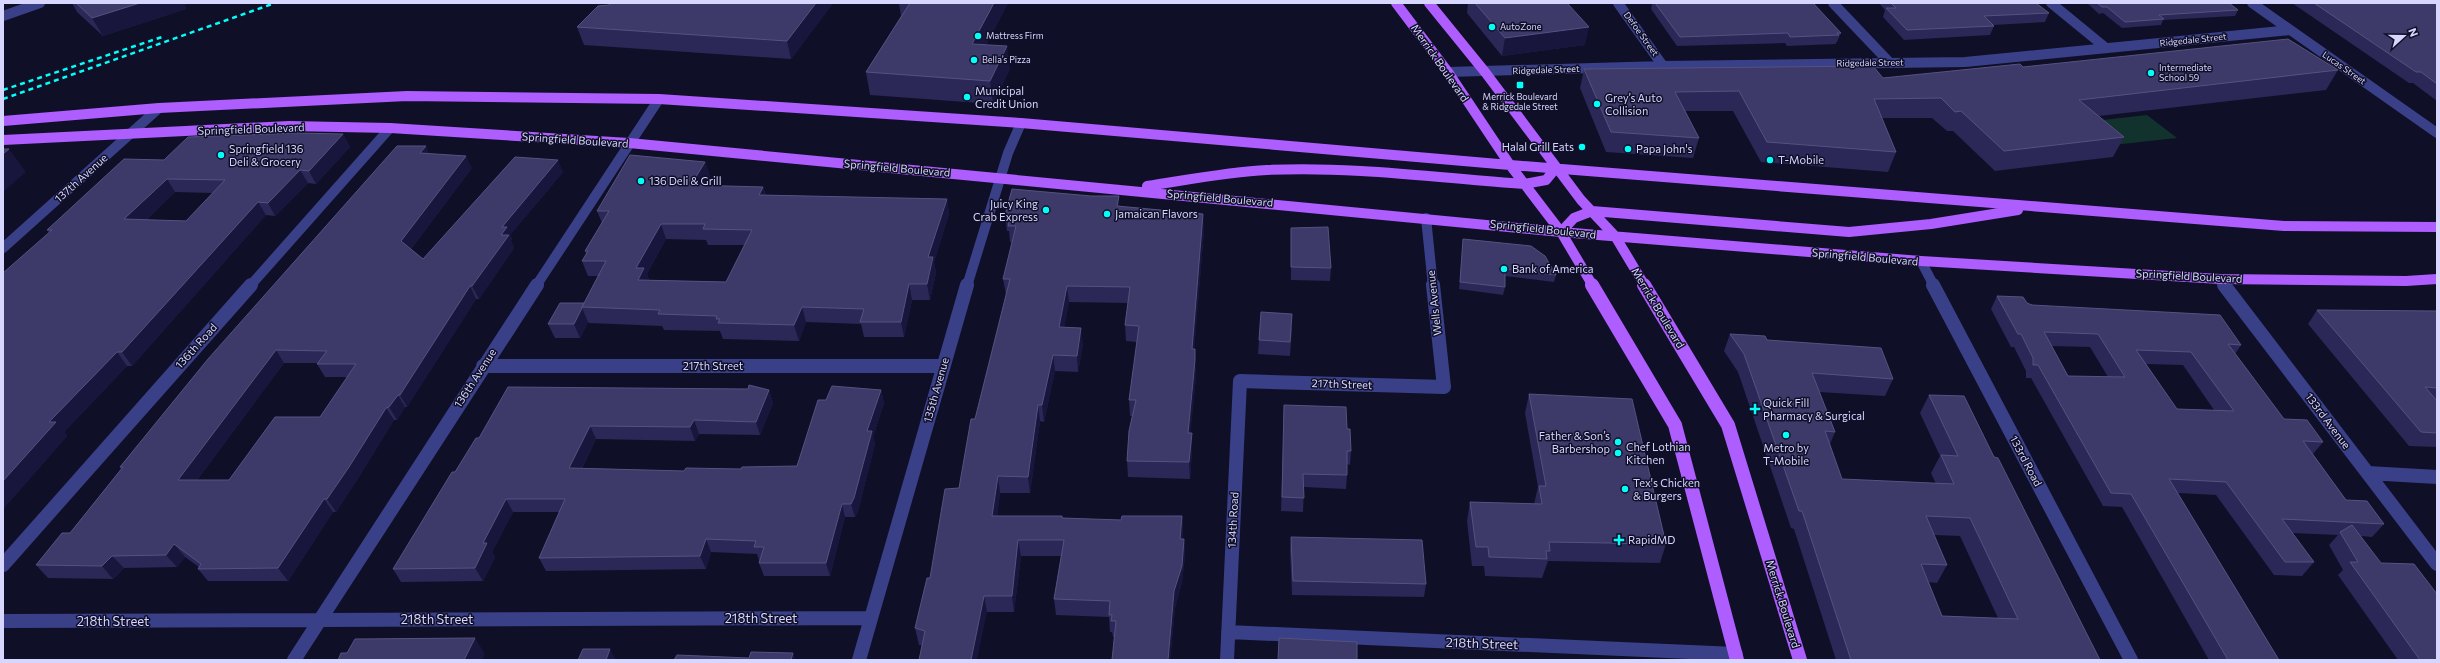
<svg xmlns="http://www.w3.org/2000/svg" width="2440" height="663" font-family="Commissioner,sans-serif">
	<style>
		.green { fill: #12322d }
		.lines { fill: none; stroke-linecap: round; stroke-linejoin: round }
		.minor-far1 { stroke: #394088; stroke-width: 10 }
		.minor { stroke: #394088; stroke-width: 14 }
		.major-far1 { stroke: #ae5dff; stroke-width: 10 }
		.major { stroke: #ae5dff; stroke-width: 14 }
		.rail { stroke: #02fff9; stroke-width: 2.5; stroke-dasharray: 5 4; stroke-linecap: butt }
		.wall { fill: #2b2757; fill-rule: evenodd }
		.shaded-wall { fill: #18163c }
		.building { fill: #3d3a69; stroke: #555280; fill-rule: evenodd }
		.poi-dot { fill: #02fff9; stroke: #100f28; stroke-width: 1.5 }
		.labels { text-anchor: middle; stroke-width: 3; stroke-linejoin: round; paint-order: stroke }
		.far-poi-label { font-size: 9px; fill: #d6d6ff; stroke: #100f28; text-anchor: start }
		.far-street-label { font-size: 9px; fill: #d6d6ff; stroke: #100f28 }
		.street-label { font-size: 11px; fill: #d6d6ff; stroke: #100f28 }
		.poi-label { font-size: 11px; fill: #d6d6ff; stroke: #100f28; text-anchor: start }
		.near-street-label { font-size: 13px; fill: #d6d6ff; stroke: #100f28 }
	</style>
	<rect width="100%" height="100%" fill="#100f28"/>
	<path class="green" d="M 2147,115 L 2177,138 L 2113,145 L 2085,122 Z"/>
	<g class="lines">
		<path class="minor-far1" d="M 1618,3 L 1663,66
			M 1833,3 L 1890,63
			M 2051,3 L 2106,48
			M 2252,3 L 2437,133
			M 3,16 L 40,3
			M 1448,72 L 1663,66 L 1965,62 L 2290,30
			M 1426,218 L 1433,286
			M 3,248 L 159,108
			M 1921,261 L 1934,286
			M 2220,279 L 2225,286
			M 250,286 L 390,128
			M 536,286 L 659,99
			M 967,286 L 1008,153 L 1021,123"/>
		<path class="minor" d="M 1933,285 L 2131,660
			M 2224,285 L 2437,564
			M 483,366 L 942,366
			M 2368,473 L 2437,477
			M 3,565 L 251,285
			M 3,621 L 871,618
			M 1228,632 L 1736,654
			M 294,660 L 537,285
			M 859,660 L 967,285
			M 1227,660 L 1240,381 L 1444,387 L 1433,285"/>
		<path class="major-far1" d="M 1396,3 L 1448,72 L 1510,165 L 1561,232 L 1593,286
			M 1429,3 L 1485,72 L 1581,200 L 1615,236 L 1645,286
			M 3,121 L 159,108 L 407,96 L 659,99 L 1021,123 L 1510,165 L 2284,226 L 2437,227
			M 3,140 L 289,126 L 390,128 L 629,143 L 1561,232 L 1921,261 L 2220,279 L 2406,281 L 2437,279
			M 1147,186 C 1187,180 1227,172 1267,170 C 1352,166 1439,178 1524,184 L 1546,180 L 1556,168
			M 1561,232 L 1574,218 L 1592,211 L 1849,232 L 1931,224 L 2018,210"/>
		<path class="major" d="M 1592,285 L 1675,425 L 1737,660
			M 1644,285 L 1728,425 L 1800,660"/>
		<path class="rail" d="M 3,90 L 162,37
			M 3,99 L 275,3"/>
	</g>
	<path class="wall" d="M 72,3 L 191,3 L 184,5 L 186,9 L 103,36 L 77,12 Z
		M 611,3 L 833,3 L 791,59 L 584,45 L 577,27 L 609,5 Z
		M 899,3 L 1008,3 L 986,45 L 1010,69 L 993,104 L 870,95 L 866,72 L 901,16 Z
		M 1468,3 L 1567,3 L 1585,45 L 1502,56 L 1467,13 Z
		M 1652,3 L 1813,3 L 1841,33 L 1837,42 L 1836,42 L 1836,44 L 1787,46 L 1785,43 L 1677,46 L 1651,9 Z
		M 1879,3 L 2036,3 L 2049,13 L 2045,22 L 1993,25 L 1994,26 L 1990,35 L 1904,40 L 1883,17 L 1885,10 Z
		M 2087,3 L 2229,3 L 2238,10 L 2235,16 L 2163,20 L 2161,25 L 2122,28 L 2103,13 L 2099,14 Z
		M 2292,3 L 2437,3 L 2437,101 L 2413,83 L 2409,83 Z
		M 2023,67 L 2338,70 L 2326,90 L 2099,116 L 2124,137 L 2113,157 L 1995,171 L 1953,131 L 1947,131 L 1932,118 L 1882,118 L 1896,152 L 1888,172 L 1761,162 L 1733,111 L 1685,111 L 1699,138 L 1693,158 L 1606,152 L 1580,88 L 1584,69 L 1883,78 Z
		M 343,134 L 350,147 L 316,184 L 308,183 L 275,216 L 266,215 L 132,366 L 127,366 L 64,432 L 67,436 L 3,509 L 49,233 L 47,230 L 164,160 ZM 175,192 L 213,193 L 186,221 L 146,220 Z
		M 705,162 L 710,177 L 704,186 L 763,187 L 766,195 L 947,199 L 949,214 L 934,262 L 936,273 L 930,300 L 912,300 L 904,337 L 864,337 L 861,324 L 806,322 L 799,341 L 723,339 L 720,331 L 664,330 L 662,326 L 589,323 L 588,322 L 580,338 L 555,338 L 548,324 L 584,303 L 598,276 L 588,276 L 582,261 L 586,254 L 585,251 L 602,223 L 597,211 ZM 666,239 L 706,240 L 708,245 L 745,245 L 726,282 L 649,280 L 647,274 Z
		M 472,168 L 411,249 L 423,259 L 563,172 L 510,235 L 512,239 L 511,241 L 514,248 L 479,299 L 476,299 L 407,407 L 405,407 L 397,420 L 394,420 L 357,480 L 336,512 L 333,512 L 288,581 L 208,581 L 198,569 L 199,567 L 185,557 L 177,567 L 124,568 L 113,579 L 48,578 L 36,565 L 70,533 L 121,469 L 120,467 ZM 284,363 L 318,363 L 317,364 L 325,377 L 348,377 L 320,417 L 229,480 L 197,480 Z
		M 1091,196 L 1119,196 L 1119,206 L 1204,230 L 1194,349 L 1196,377 L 1190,433 L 1192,450 L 1190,479 L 1128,477 L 1127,461 L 1132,416 L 1130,416 L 1129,400 L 1137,342 L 1126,341 L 1125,325 L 1128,303 L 1069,302 L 1064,327 L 1083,344 L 1078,372 L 1055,371 L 1044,422 L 1040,421 L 1030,493 L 1000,493 L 997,516 L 1062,516 L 1063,518 L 1121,520 L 1182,516 L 1183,533 L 1182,539 L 1184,539 L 1185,556 L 1182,582 L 1175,608 L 1170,660 L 1112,660 L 1114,637 L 1113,637 L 1112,632 L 1110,632 L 1109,617 L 1056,615 L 1054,599 L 1061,556 L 1021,556 L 1014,612 L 987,612 L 922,645 L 919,645 L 915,628 L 930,578 L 959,488 L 1006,295 L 1003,279 L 1012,242 L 1010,242 L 1009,231 L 1007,231 L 1005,215 Z
		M 1291,228 L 1331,268 L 1330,281 L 1291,280 Z
		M 1463,239 L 1556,275 L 1554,282 L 1505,276 L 1505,287 L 1503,295 L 1459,289 Z
		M 1997,296 L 2032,305 L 2241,345 L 2235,354 L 2284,419 L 2323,442 L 2313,454 L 2346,500 L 2384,524 L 2372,537 L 2361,536 L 2437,660 L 2398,660 L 2338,575 L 2343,570 L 2329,545 L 2338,535 L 2292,533 L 2314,562 L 2302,576 L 2274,575 L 2216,495 L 2178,493 L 2279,660 L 2209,660 L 2122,507 L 2103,506 L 2031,378 L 2026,378 L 2026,371 L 2014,347 L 2011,347 L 1991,309 ZM 2051,346 L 2090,347 L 2108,377 L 2068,376 ZM 2146,364 L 2183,365 L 2214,410 L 2177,409 Z
		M 2317,310 L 2436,311 L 2437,310 L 2437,447 L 2409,446 L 2308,324 Z
		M 1292,328 L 1290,356 L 1258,354 L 1259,340 Z
		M 1730,334 L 1767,340 L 1893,379 L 1885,396 L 1819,392 L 1835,432 L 1830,444 L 1842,479 L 1936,484 L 1931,473 L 1940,456 L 1920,413 L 1929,395 L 1994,457 L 2100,660 L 1836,660 L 1794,529 L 1791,528 L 1738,372 L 1724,351 ZM 1934,535 L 1960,536 L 1998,618 L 1942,616 L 1929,582 L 1937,583 L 1947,565 Z
		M 748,389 L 769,390 L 773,403 L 760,435 L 699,434 L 695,441 L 596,439 L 582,468 L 684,471 L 741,469 L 797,466 L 826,400 L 881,390 L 884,403 L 873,437 L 875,444 L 858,511 L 855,517 L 845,517 L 830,576 L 764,576 L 759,563 L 760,560 L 759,560 L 757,554 L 711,552 L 706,569 L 546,571 L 539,558 L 560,512 L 513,512 L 492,552 L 495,557 L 483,581 L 401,582 L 393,569 L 455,472 L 479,438 Z
		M 1529,394 L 1666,544 L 1660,563 L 1548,561 L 1542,578 L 1485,576 L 1484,566 L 1472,566 L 1467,521 L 1470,502 L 1534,504 L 1538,487 L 1525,413 Z
		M 1284,405 L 1347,429 L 1351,451 L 1350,465 L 1347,464 L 1347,475 L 1346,489 L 1304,487 L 1303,512 L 1281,511 Z
		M 1291,537 L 1426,584 L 1424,597 L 1292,595 L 1290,550 Z"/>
	<path class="shaded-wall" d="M 140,3 L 191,3 L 184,5 L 186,9 L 103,36 L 92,18 Z
		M 816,3 L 833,3 L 791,59 L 787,41 Z
		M 994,3 L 1008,3 L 975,66 L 972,44 Z
		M 1589,27 L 1585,45 L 1502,56 L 1505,38 Z
		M 1007,46 L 1010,69 L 993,104 L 990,81 Z
		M 343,134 L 350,147 L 316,184 L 309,171 Z
		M 426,146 L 431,158 L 420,153 Z
		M 9,149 L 26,172 L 3,192 L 3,154 Z
		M 466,156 L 472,168 L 407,254 L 401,241 Z
		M 558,160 L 563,172 L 510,235 L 512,239 L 511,241 L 514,248 L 479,299 L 472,286 L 501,235 L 502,227 Z
		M 705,162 L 710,177 L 696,201 L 691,185 Z
		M 300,170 L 308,183 L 275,216 L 268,203 Z
		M 167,179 L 175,192 L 133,232 L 124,219 Z
		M 763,187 L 768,202 L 759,195 Z
		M 1119,196 L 1120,212 L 1117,206 Z
		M 947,199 L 949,214 L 934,262 L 936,273 L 930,300 L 927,284 L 928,257 Z
		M 258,202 L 266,215 L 132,366 L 122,352 Z
		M 1203,214 L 1204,230 L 1193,365 L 1192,349 Z
		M 661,224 L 666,239 L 647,274 L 650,283 L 638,280 L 636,268 Z
		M 909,284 L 912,300 L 904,337 L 901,322 Z
		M 470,286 L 476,299 L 407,407 L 400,395 Z
		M 1067,286 L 1069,302 L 1061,344 L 1059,327 Z
		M 802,307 L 806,322 L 799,341 L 794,325 Z
		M 582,308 L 588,322 L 580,338 L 574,324 Z
		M 1081,328 L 1083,344 L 1078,372 L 1077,356 Z
		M 276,350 L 284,363 L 187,493 L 178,480 Z
		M 117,352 L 127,366 L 64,432 L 67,436 L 3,509 L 3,481 L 49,422 Z
		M 1053,355 L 1055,371 L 1044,422 L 1042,405 Z
		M 1195,360 L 1196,377 L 1189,449 L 1188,433 Z
		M 769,390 L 773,403 L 760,435 L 756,422 Z
		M 881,390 L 884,403 L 873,437 L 875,444 L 858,511 L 855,517 L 851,504 L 867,431 Z
		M 398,395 L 405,407 L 397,420 L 389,407 Z
		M 1038,405 L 1040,421 L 1030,493 L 1028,477 Z
		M 386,408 L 394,420 L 357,480 L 336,512 L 327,499 Z
		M 694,420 L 699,434 L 695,441 L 690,427 Z
		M 590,426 L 596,439 L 575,481 L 569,468 Z
		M 1192,433 L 1192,450 L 1190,479 L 1189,462 Z
		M 998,476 L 1000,493 L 995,533 L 992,516 Z
		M 324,499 L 333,512 L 288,581 L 278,568 Z
		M 506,499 L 513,512 L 492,552 L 495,557 L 483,581 L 475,568 L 483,543 Z
		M 842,504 L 845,517 L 830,576 L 826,563 Z
		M 1182,516 L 1183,533 L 1181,555 L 1180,539 Z
		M 706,539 L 711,552 L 706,569 L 700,556 Z
		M 1184,539 L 1185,556 L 1182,582 L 1175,608 L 1170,660 L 1168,660 L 1174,591 Z
		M 1018,540 L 1021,556 L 1014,612 L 1012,596 Z
		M 174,544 L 185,557 L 177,567 L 166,555 Z
		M 112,556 L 124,568 L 113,579 L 102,566 Z
		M 984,596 L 987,612 L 977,660 L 971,660 Z
		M 475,638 L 485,654 L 482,660 L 464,660 Z
		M 610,649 L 616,660 L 606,660 Z
		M 793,653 L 796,660 L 791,660 Z"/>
	<path class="building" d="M 76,3 L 140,3 L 92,18 Z
		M 611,3 L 816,3 L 787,41 L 577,27 L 598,6 L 609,5 Z
		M 910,3 L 994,3 L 972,44 L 1007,46 L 990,81 L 866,72 Z
		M 1475,3 L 1567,3 L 1589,27 L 1505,38 Z
		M 1655,3 L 1813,3 L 1841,33 L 1837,33 L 1839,35 L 1790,37 L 1788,33 L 1680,37 Z
		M 1891,3 L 2036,3 L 2049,13 L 1984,16 L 1994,26 L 1907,30 L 1886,8 L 1896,8 Z
		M 2097,3 L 2229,3 L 2238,10 L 2159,15 L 2164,19 L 2125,22 L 2107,7 L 2102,7 Z
		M 2314,3 L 2437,3 L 2437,84 L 2421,72 L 2416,72 Z
		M 2288,39 L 2338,70 L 2079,100 L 2124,137 L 2004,151 L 1961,111 L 1955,112 L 1941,98 L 1874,99 L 1896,152 L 1767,142 L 1739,91 L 1675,92 L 1699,138 L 1611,132 L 1584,69 L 1873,66 L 1883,78 L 2020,64 L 2023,67 Z
		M 296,133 L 343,134 L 309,171 L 300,170 L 268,203 L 258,202 L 122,352 L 117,352 L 49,422 L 56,422 L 3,481 L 3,273 L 52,230 L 47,230 L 124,159 L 164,160 L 188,137 ZM 167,179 L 225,180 L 186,221 L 124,219 Z
		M 397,146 L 426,146 L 420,153 L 466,156 L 401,241 L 423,259 L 515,157 L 558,160 L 502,227 L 507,227 L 501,235 L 509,235 L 472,286 L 470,286 L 400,395 L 398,395 L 389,407 L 386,408 L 349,467 L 327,499 L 324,499 L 278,568 L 198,569 L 201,564 L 174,544 L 166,555 L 112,556 L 102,566 L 36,565 L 62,533 L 70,533 L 123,467 L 120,467 L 208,359 ZM 276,350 L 327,351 L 317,364 L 356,364 L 320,417 L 275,417 L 229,480 L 178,480 Z
		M 3,149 L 9,149 L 3,154 Z
		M 630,155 L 705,162 L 691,185 L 763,187 L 759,195 L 947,199 L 928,257 L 933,257 L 927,284 L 909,284 L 901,322 L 860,322 L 864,309 L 802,307 L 794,325 L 718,323 L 720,319 L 716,319 L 717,316 L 658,314 L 660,310 L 582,307 L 606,261 L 582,261 L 588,251 L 585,251 L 609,211 L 597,211 ZM 661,224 L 705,224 L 703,229 L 752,230 L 726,282 L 638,280 L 644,268 L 636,268 Z
		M 1012,189 L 1091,196 L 1119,196 L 1117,206 L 1203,214 L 1192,349 L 1195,349 L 1195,360 L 1188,433 L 1192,433 L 1189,462 L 1127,461 L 1129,431 L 1136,400 L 1129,400 L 1139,326 L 1125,325 L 1130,287 L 1067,286 L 1059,327 L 1081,328 L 1077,356 L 1053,355 L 1042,405 L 1038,405 L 1028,477 L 998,476 L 992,516 L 1062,516 L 1062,518 L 1121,520 L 1122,516 L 1182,516 L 1180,539 L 1184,539 L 1182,566 L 1174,591 L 1168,660 L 1112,660 L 1116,621 L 1111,621 L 1112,615 L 1109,615 L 1110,601 L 1054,599 L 1064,540 L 1018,540 L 1012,596 L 984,596 L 971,660 L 919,660 L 925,631 L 915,628 L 927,578 L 930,578 L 945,489 L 959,488 L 971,419 L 975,419 L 1010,279 L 1003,279 L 1016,226 L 1008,226 L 1011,215 L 1005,215 Z
		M 1328,227 L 1331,268 L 1291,267 L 1291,228 Z
		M 1463,239 L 1531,246 L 1545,256 L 1556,275 L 1505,269 L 1505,287 L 1460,282 Z
		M 1997,296 L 2023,297 L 2027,303 L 2032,305 L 2220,315 L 2241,345 L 2228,344 L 2284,419 L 2307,420 L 2323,442 L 2303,441 L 2346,500 L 2367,501 L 2384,524 L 2282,519 L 2314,562 L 2285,562 L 2226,482 L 2169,479 L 2279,660 L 2228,660 L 2131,494 L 2111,493 L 2038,365 L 2033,365 L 2033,358 L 2021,334 L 2018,334 ZM 2044,332 L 2098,334 L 2125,377 L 2068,376 ZM 2136,350 L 2191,352 L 2234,411 L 2177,409 Z
		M 560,303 L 584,303 L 582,307 L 582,308 L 574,324 L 548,324 Z
		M 2317,310 L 2437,311 L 2437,388 L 2425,387 L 2437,401 L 2437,433 L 2421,432 Z
		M 1261,312 L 1292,314 L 1290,342 L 1259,340 Z
		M 1730,334 L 1765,336 L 1767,340 L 1881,348 L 1893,379 L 1812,373 L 1835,432 L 1825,431 L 1842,479 L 1954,484 L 1941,455 L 1958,456 L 1929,395 L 1964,396 L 1994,457 L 1998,458 L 2100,660 L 1851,660 L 1802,511 L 1799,511 L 1744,354 ZM 1926,516 L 1970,518 L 2018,619 L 1942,616 L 1921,564 L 1947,565 Z
		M 749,385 L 769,390 L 756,422 L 694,420 L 690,427 L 590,426 L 569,468 L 684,471 L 686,468 L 741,469 L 742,467 L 797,466 L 818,400 L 826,400 L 832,386 L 881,390 L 867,431 L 872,431 L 854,498 L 851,504 L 842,504 L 826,563 L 759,563 L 764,547 L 754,547 L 756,541 L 706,539 L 700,556 L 539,558 L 565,499 L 506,499 L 483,543 L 487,543 L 475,568 L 393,569 L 452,472 L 455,472 L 476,438 L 479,438 L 508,387 L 748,389 Z
		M 1529,394 L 1632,399 L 1666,544 L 1549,542 L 1550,551 L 1546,551 L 1547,559 L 1489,557 L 1488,547 L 1476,547 L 1470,502 L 1542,504 L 1539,486 L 1546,486 Z
		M 1284,405 L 1346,407 L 1347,429 L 1350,429 L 1351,451 L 1347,451 L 1347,475 L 1303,474 L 1304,498 L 1282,497 Z
		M 2352,525 L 2381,563 L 2414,564 L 2437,594 L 2437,660 L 2420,660 L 2350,562 L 2358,562 L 2340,532 Z
		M 1291,537 L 1422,540 L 1426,584 L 1293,581 Z
		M 475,638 L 464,660 L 578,660 L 583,649 L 610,649 L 606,660 L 338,660 L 341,653 L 347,653 L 355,639 Z
		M 1279,638 L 1357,642 L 1357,660 L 1278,660 Z
		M 751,652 L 793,653 L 791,660 L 674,660 L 677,655 L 749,658 Z"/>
	<g class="poi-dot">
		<circle cx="1492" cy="27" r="4"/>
		<circle cx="978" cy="36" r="4"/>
		<circle cx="974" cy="60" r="4"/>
		<circle cx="2151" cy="73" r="4"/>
		<rect x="1516" y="81" width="8" height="8" rx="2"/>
		<circle cx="967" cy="97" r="4"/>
		<circle cx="1597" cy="104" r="4"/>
		<circle cx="1582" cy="147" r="4"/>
		<circle cx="1628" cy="149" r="4"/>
		<circle cx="221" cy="155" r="4"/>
		<circle cx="1770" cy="160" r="4"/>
		<circle cx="641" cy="181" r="4"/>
		<circle cx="1046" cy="210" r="4"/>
		<circle cx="1107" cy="214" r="4"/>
		<circle cx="1504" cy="269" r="4"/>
		<path d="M1753 403h4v4h4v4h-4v4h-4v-4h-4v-4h4z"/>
		<circle cx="1786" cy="435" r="4"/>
		<circle cx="1618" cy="442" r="4"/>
		<circle cx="1618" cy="453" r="4"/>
		<circle cx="1625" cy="489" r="4"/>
		<path d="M1617 534h4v4h4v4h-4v4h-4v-4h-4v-4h4z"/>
	</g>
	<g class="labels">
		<g class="far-poi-label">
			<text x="1500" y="30">AutoZone</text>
			<text x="986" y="39">Mattress Firm</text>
			<text x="982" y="63">Bella’s Pizza</text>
			<text x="2159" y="71">Intermediate<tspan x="2159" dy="10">School 59</tspan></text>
			<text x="1520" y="100" text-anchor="middle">Merrick Boulevard<tspan x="1520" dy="10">&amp; Ridgedale Street</tspan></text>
		</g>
		<g class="far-street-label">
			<text transform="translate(1641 34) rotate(54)" y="3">Defoe Street</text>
			<text transform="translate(2193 40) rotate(-6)" y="3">Ridgedale Street</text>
			<text transform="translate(1870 63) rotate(-1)" y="3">Ridgedale Street</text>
			<text transform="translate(2344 68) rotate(35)" y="3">Lucas Street</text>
			<text transform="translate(1546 70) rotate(-2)" y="3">Ridgedale Street</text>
		</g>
		<g class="street-label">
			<text transform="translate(1440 63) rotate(55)" y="4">Merrick Boulevard</text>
			<text transform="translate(251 129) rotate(-2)" y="4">Springfield Boulevard</text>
			<text transform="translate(575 140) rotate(4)" y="4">Springfield Boulevard</text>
			<text transform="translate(897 168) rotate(5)" y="4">Springfield Boulevard</text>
			<text transform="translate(81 178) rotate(-42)" y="4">137th Avenue</text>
			<text transform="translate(1220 198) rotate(5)" y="4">Springfield Boulevard</text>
			<text transform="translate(1543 229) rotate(6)" y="4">Springfield Boulevard</text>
			<text transform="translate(1865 257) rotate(5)" y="4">Springfield Boulevard</text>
			<text transform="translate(2189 276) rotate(3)" y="4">Springfield Boulevard</text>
			<text transform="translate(1434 303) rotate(-96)" y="4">Wells Avenue</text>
			<text transform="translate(1658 308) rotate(59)" y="4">Merrick Boulevard</text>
			<text transform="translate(196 346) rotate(-48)" y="4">136th Road</text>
			<text x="713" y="370">217th Street</text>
			<text transform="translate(475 378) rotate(-57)" y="4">136th Avenue</text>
			<text transform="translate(1342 384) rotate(2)" y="4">217th Street</text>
			<text transform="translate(936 390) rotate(-74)" y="4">135th Avenue</text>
			<text transform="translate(2328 421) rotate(53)" y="4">133rd Avenue</text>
			<text transform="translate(2026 461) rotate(62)" y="4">133rd Road</text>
			<text transform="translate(1233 520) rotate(-87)" y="4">134th Road</text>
			<text transform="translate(1783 604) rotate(73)" y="4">Merrick Boulevard</text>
		</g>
		<g class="poi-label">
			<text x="975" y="95">Municipal<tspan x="975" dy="13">Credit Union</tspan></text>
			<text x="1605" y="102">Grey’s Auto<tspan x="1605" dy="13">Collision</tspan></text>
			<text x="1574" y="151" text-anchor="end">Halal Grill Eats</text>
			<text x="229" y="153">Springfield 136<tspan x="229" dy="13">Deli &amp; Grocery</tspan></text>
			<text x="1636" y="153">Papa John's</text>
			<text x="1778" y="164">T-Mobile</text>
			<text x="649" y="185">136 Deli &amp; Grill</text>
			<text x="1038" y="208" text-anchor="end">Juicy King<tspan x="1038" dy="13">Crab Express</tspan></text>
			<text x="1115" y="218">Jamaican Flavors</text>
			<text x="1512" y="273">Bank of America</text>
			<text x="1763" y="407">Quick Fill<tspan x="1763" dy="13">Pharmacy &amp; Surgical</tspan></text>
			<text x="1610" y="440" text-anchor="end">Father &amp; Son’s<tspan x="1610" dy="13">Barbershop</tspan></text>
			<text x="1626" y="451">Chef Lothian<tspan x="1626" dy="13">Kitchen</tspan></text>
			<text x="1786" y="452" text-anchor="middle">Metro by<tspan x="1786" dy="13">T-Mobile</tspan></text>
			<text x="1633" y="487">Tex's Chicken<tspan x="1633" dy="13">&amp; Burgers</tspan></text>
			<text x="1628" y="544">RapidMD</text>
		</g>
		<g class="near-street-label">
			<text x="761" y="623">218th Street</text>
			<text x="437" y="624">218th Street</text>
			<text x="113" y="626">218th Street</text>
			<text transform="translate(1482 643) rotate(2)" y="5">218th Street</text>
		</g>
	</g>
	<rect width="2440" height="663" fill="none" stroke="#d6d6ff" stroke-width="8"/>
	<g transform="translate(2404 36) rotate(69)" stroke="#100f28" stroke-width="3" paint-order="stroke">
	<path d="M0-3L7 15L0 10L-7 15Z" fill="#d6d6ff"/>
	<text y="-6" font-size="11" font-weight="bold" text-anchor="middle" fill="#d6d6ff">N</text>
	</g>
</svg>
